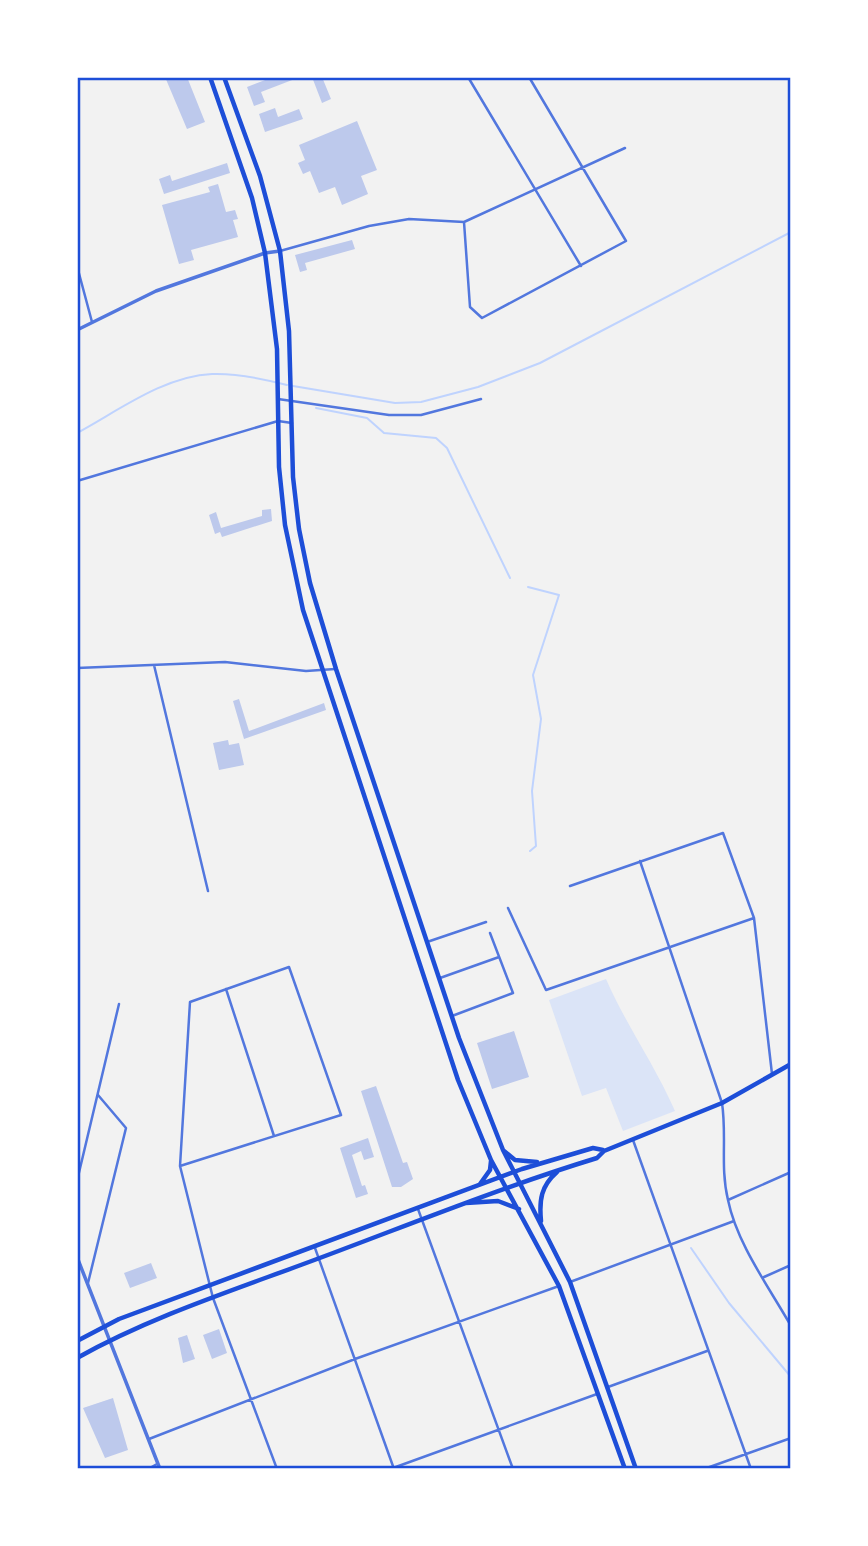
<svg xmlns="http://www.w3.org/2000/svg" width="868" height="1546" font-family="Manrope,sans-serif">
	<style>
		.green { fill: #dbe4f7 }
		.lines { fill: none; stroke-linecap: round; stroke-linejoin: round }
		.stream { stroke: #bfd3fe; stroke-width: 2 }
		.building { fill: #bdc9ec }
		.minor { stroke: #5277de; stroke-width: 2.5 }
		.tertiary { stroke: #5277de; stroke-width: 3.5 }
		.primary { stroke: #1d4ed8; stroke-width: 4.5 }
		.neatline { fill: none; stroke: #1d4ed8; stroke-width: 2.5 }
	</style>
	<rect width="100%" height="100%" fill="#f2f2f2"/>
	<path class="green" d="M 606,979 C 626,1025 655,1065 675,1111 L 623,1131 L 606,1088 L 582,1096 L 549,1000 Z"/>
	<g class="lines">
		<path class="stream" d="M 293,386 L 395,403 L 421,402 L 478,387 L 540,363 L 791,232
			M 316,408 L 367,418 L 384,433 L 436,438 L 447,448 L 510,578
			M 77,433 C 118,411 164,376 212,374 C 236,373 264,379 287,385
			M 528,587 L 559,595 L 533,675 L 541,719 L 532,791 L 536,846 L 530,851
			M 691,1248 L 729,1303 L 791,1377"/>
	</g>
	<path class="building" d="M 165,77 L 187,77 L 205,122 L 187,129 Z
		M 273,77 L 300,77 L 261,92 L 265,102 L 254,106 L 247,87 Z
		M 312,77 L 322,77 L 331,99 L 322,103 Z
		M 275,108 L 278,117 L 299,109 L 303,119 L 265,132 L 259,114 Z
		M 357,121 L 377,170 L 361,176 L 368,194 L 342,205 L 335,187 L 319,193 L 310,171 L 303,174 L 298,163 L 305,160 L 299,145 Z
		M 227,163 L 230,173 L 164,194 L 159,179 L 170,175 L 172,181 Z
		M 218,184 L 226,212 L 235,210 L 238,219 L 233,220 L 238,237 L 191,250 L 194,260 L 179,264 L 162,205 L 210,192 L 208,187 Z
		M 352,240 L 355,249 L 305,263 L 307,270 L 300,272 L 295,255 Z
		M 271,509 L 272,521 L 222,537 L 220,532 L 215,534 L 209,515 L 216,512 L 221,528 L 262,516 L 262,510 Z
		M 239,699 L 249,731 L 324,703 L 326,710 L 244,739 L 233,701 Z
		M 228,740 L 229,745 L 239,743 L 244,765 L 219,770 L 213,743 Z
		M 514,1031 L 529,1077 L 492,1089 L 477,1043 Z
		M 376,1086 L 403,1163 L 407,1162 L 413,1179 L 401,1187 L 392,1187 L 361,1091 Z
		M 368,1138 L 374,1157 L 364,1160 L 361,1151 L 352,1155 L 362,1186 L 365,1185 L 368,1194 L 356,1198 L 340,1148 Z
		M 151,1263 L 157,1278 L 130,1288 L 124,1273 Z
		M 219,1329 L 227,1353 L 212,1359 L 203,1335 Z
		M 187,1335 L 195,1359 L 183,1363 L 178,1338 Z
		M 113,1398 L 128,1450 L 105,1458 L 83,1408 Z"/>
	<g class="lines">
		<path class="minor" d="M 468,77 L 581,266
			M 464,222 L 470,307 L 482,318 L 626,241 L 529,77
			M 280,251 L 369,226 L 409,219 L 464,222 L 625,148
			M 77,266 L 92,322
			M 278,399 L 389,415 L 421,415 L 481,399
			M 77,481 L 278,421 L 292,423
			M 154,665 L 208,891
			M 77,668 L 225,662 L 306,671 L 335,669
			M 640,861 L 722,1103 C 727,1136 720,1167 728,1200 C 737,1244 769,1287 791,1326
			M 570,886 L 723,833 L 754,918 L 772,1074
			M 508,908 L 546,990 L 754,918
			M 427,942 L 486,922
			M 440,978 L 499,957
			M 226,989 L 274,1136
			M 452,1016 L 513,993 L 490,933
			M 633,1140 L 751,1469
			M 180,1166 L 341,1115 L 289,967 L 190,1002 L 180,1166 L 213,1298 L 277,1469
			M 77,1181 L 119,1004
			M 728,1200 L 791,1172
			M 418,1209 L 513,1469
			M 315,1248 L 394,1469
			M 764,1277 L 791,1265
			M 570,1282 L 734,1221
			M 88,1283 L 126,1128 L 98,1095
			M 608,1387 L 707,1351
			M 149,1439 L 355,1359 L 559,1286
			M 393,1468 L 597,1394
			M 148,1469 L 157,1464
			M 704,1469 L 791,1438"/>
		<path class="tertiary" d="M 77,330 L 156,291 L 265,253 L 280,251
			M 77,1257 L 160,1469"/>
		<path class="primary" d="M 210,77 L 252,198 L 265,253 L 277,349 L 279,467 L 285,525 L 303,610 L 458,1080 L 491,1160 L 559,1286 L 625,1469
			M 224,77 L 260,176 L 280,251 L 289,331 L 293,477 L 299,529 L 310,583 L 336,669 L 459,1038 L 503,1150 L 570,1282 L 636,1469
			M 504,1151 L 515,1160 L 537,1162
			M 480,1184 L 490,1170 L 491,1161
			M 466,1203 L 498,1201 L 519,1209
			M 541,1221 C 539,1200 541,1186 557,1172
			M 77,1341 L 119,1319 L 522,1169 L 593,1148 L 603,1150
			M 77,1358 C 152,1316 237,1289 317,1259 C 411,1224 502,1187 597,1158 L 604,1151 L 722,1103 L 791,1064"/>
	</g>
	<rect width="868" height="1546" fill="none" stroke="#ffffff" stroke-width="158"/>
	<rect x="79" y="79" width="710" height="1388" class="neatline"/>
</svg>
